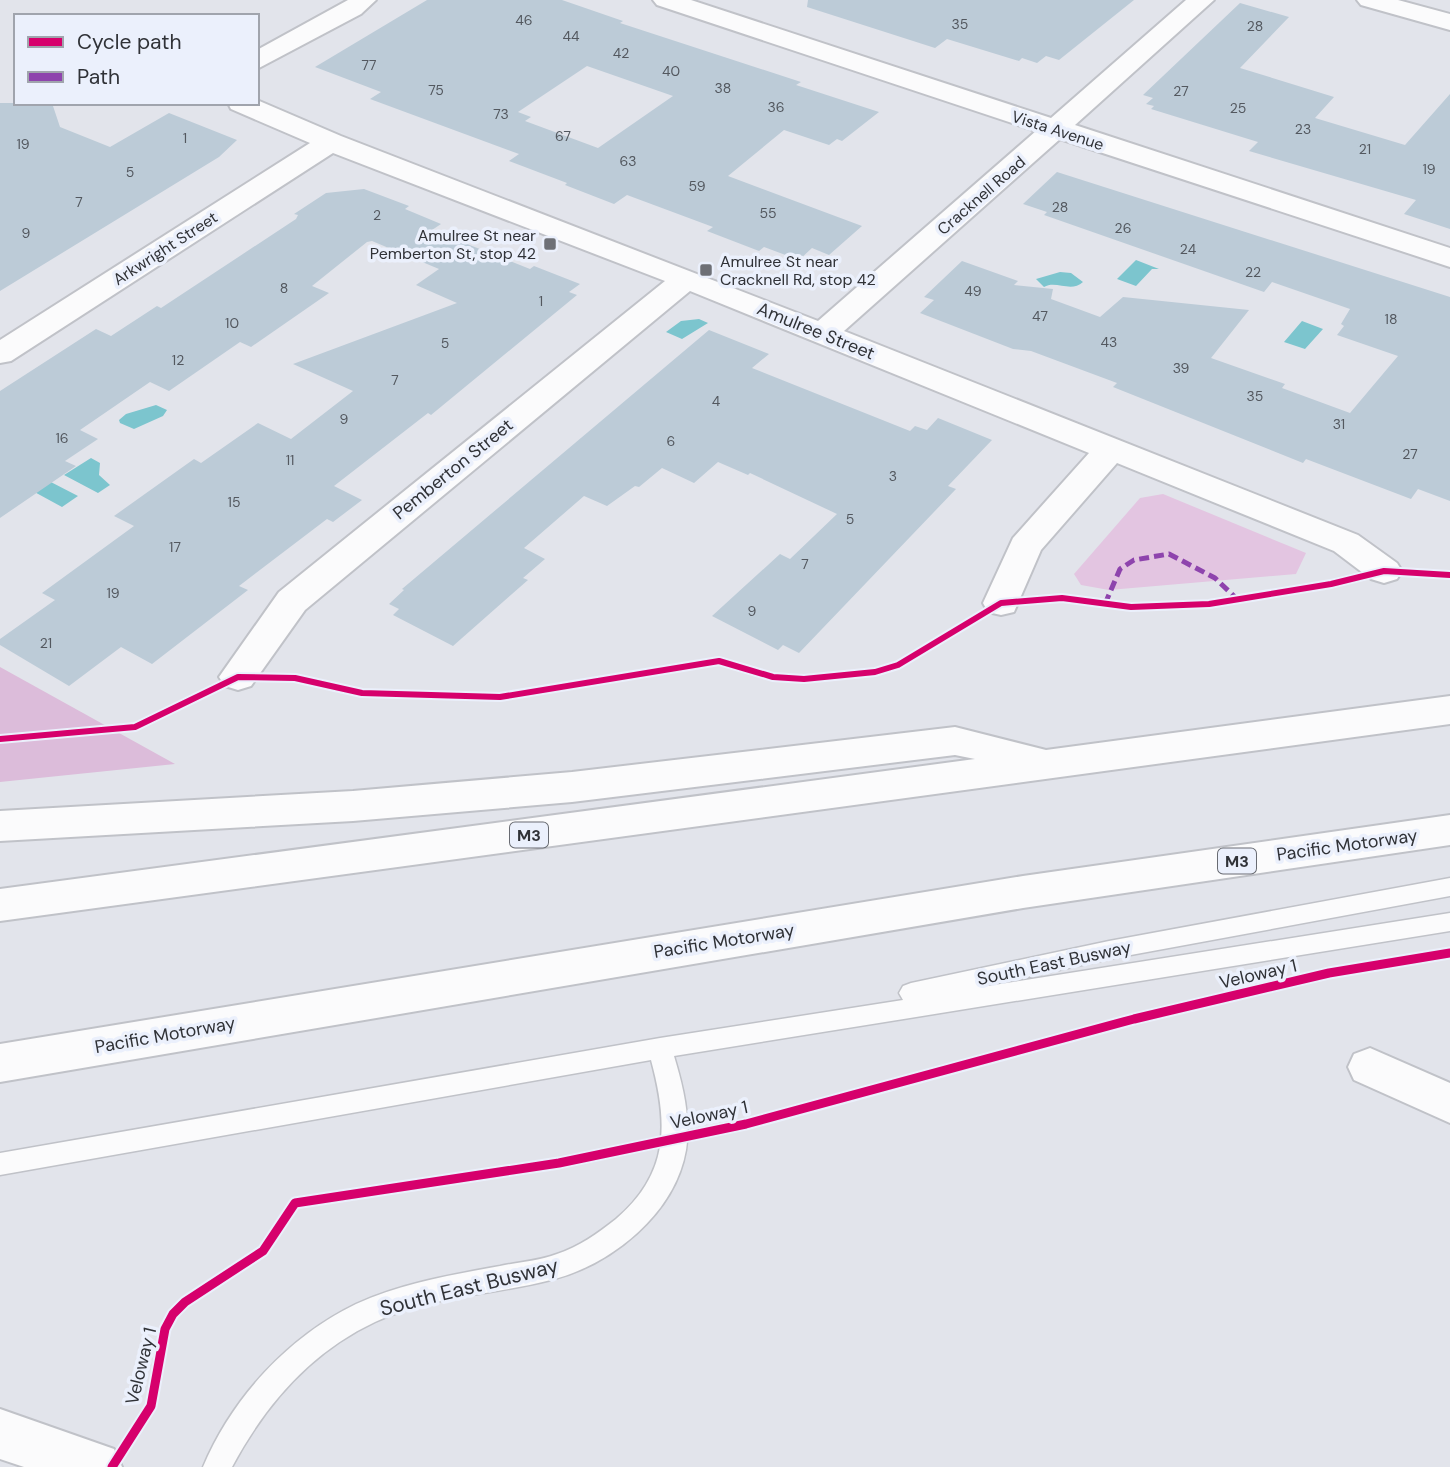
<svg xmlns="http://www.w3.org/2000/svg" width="1450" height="1467" font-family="'DM Sans',sans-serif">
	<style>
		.green { fill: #e3c5e1 }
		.forest { fill: #dcbcda }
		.water { fill: #7cc5ce }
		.building { fill: #bccbd7; fill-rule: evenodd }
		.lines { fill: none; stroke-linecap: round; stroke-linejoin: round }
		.service-casing { stroke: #c0c2c8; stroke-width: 3 }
		.minor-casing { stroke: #c0c2c8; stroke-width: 4 }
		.secondary-casing { stroke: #c0c2c8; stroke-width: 4 }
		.motorway-casing { stroke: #c0c2c8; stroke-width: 4 }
		.service { fill: #fbfbfc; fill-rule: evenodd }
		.minor { fill: #fbfbfc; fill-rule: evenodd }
		.secondary { fill: #fbfbfc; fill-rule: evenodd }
		.motorway { fill: #fbfbfc; fill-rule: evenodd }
		.quiet { stroke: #8e44ad; stroke-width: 5; stroke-dasharray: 10 5; stroke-linecap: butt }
		.cycleway-far1-casing { stroke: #ebf0fc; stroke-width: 10 }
		.cycleway-casing { stroke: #ebf0fc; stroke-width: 13 }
		.cycleway-far1 { stroke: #d6006c; stroke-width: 6 }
		.cycleway { stroke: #d6006c; stroke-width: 9 }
		.poi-dot { fill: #6e7076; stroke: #ebf0fc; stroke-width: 2.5 }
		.labels { text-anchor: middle; stroke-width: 7; stroke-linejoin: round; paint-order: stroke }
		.number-label { font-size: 14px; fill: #53585f }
		.far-street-label { font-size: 16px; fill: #303237; stroke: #ebf0fc }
		.far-poi-label { font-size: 16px; fill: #303237; stroke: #ebf0fc; text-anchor: end }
		.shield { fill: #ebf0fc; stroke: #686b72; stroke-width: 2 }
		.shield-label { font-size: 16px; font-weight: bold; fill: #303237 }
		.street-label { font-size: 18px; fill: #303237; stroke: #ebf0fc }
		.near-street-label { font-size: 21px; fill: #303237; stroke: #ebf0fc }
	</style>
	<rect width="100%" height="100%" fill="#e2e4eb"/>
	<path class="green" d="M 1163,494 L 1306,553 L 1296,574 L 1109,590 L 1081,585 L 1074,574 L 1140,498 Z"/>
	<path class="forest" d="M 0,667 L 175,764 L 0,782 Z"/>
	<path class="water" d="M 1136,260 L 1159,269 L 1152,269 L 1136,286 L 1117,279 Z
		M 1060,272 L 1071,273 L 1083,282 C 1071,293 1056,280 1044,287 L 1036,279 Z
		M 699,319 L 708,323 L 682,339 L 666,332 L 681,321 Z
		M 1302,321 L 1323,329 L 1305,349 L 1284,342 Z
		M 156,405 L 167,410 L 163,416 L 134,429 L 120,423 L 119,420 L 126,414 Z
		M 91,458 L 100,463 L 99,475 L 110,485 L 98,493 L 64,475 Z
		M 45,479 L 78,496 L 62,507 L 29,489 Z"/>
	<path class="building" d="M 427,0 L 562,0 L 623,21 L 620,23 L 801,82 L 796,85 L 879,112 L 842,141 L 837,139 L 829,145 L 784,130 L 728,176 L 862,226 L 829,255 L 812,248 L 799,260 L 764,247 L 759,251 L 707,231 L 713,227 L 627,195 L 614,204 L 565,185 L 567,183 L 509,161 L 519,154 L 370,99 L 381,92 L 315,67 ZM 587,66 L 673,96 L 598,148 L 525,121 L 531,117 L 518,112 Z
		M 808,0 L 1134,0 L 1059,60 L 1046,56 L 1037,63 L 1022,58 L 1019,61 L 947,39 L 935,48 L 807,7 Z
		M 1240,3 L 1289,17 L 1240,68 L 1334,97 L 1315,118 L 1405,145 L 1450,94 L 1450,229 L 1404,214 L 1416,200 L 1249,151 L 1258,142 L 1151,109 L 1154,106 L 1146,104 L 1153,98 L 1143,95 Z
		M 0,103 L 52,103 L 60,127 L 110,147 L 169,113 L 237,140 L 219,157 L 0,291 Z
		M 1057,172 L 1450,297 L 1450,501 L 1418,489 L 1411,499 L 1306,459 L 1303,463 L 1113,387 L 1117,383 L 1031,351 L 1013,349 L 920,313 L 934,300 L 924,297 L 962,261 L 1018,281 L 1014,285 L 1053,289 L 1051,299 L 1100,317 L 1123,297 L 1249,310 L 1211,358 L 1285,384 L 1282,388 L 1350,413 L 1398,356 L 1337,335 L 1344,326 L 1341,324 L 1350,309 L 1272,282 L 1264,292 L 1044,215 L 1047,212 L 1023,204 Z
		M 364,189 L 409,206 L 405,209 L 441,224 L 432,230 L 530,269 L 534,266 L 580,284 L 569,292 L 577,295 L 431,415 L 428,413 L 334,486 L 362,500 L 333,522 L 327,519 L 239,586 L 248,590 L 152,664 L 121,647 L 69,686 L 0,645 L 0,639 L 55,600 L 42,593 L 134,526 L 114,516 L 194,459 L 201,463 L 258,423 L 291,439 L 353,391 L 293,364 L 457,303 L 416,285 L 439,269 L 372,241 L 367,242 L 312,286 L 329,293 L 251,347 L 240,342 L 169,391 L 150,382 L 80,430 L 98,439 L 65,461 L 76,466 L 0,518 L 0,391 L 96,329 L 111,336 L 157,306 L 161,308 L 296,219 L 298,215 L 294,214 L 326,193 Z
		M 709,330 L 769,354 L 752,368 L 910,431 L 915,426 L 927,430 L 938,418 L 992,440 L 948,486 L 956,489 L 799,653 L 783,645 L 778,650 L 712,616 L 780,554 L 790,559 L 837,514 L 750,473 L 748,475 L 718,462 L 694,483 L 662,468 L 639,487 L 635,486 L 607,506 L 584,496 L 524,548 L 545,559 L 523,578 L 528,580 L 453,646 L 393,615 L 399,609 L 389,604 L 404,590 L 402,589 Z"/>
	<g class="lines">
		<defs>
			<path id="service" d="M 1450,878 L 1450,896 L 1109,959 L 981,987 L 1450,913 L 1450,931 L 674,1056 C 683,1086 691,1118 686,1150 C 675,1214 611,1265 551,1280 C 493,1295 430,1296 375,1322 C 311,1352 265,1405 232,1467 L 203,1467 C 232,1398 288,1337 356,1304 C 402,1283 451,1275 500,1266 C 518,1262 539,1261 557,1254 C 579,1247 598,1233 616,1219 C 670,1173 668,1123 651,1060 L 0,1175 L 0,1153 L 660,1038 L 903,1000 L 899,993 L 903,986 L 911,983 L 1109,941 Z"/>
			<path id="minor" d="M 348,0 L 376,0 L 361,14 L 257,69 L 257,50 Z
				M 653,0 L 691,0 L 1051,118 L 1186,0 L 1214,0 L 1075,125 L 1450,248 L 1450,267 L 1060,139 L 844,331 L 1358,535 L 1397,563 L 1402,571 L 1397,579 L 1384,583 L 1371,579 L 1334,551 L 1117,463 L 1041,550 L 1014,612 L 1001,615 L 988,612 L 983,603 L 1013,538 L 1089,453 L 690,291 L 305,610 L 251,686 L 238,690 L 225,686 L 219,677 L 279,592 L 665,281 L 333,153 L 11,361 L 0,363 L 0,340 L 310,143 L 231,109 L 228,103 L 257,103 L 257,100 L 341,136 L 818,321 L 1036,131 L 657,5 Z
				M 1357,0 L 1398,0 L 1450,14 L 1450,30 L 1361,5 Z
				M 1370,1048 L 1450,1083 L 1450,1123 L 1354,1080 L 1348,1067 L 1354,1054 Z"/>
			<path id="secondary" d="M 0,1409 L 114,1449 L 122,1467 L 24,1467 L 0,1459 Z"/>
			<path id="motorway" d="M 1450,696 L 1450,724 L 0,921 L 0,889 L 975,759 L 955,755 L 572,802 L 353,821 L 0,841 L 0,811 L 353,791 L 572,772 L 955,727 L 1046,750 Z
				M 1450,815 L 1450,845 L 1023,908 L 0,1082 L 0,1044 L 1023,876 Z"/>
		</defs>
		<use href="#service" class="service-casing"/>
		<use href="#minor" class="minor-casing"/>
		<use href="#secondary" class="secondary-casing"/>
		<use href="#motorway" class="motorway-casing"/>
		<use href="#service" class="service"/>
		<use href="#minor" class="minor"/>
		<use href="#secondary" class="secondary"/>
		<use href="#motorway" class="motorway"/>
		<path class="quiet" d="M 1105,604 L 1120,569 L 1134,560 L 1169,554 L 1215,578 L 1237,599"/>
		<defs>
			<path id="cycleway-far1" d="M 0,739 L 135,727 L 238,677 L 295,678 L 362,693 L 500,697 L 719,661 L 773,677 L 804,679 L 875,672 L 898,665 L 1001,603 L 1062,598 L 1131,607 L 1209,604 L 1331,584 L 1384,571 L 1450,575"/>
			<path id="cycleway" d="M 112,1467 L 151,1406 L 165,1329 L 173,1314 L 185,1302 L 263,1251 L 295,1203 L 559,1163 L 746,1124 L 1134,1019 L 1329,973 L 1450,953"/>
		</defs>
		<use href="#cycleway-far1" class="cycleway-far1-casing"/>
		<use href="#cycleway" class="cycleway-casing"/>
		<use href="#cycleway-far1" class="cycleway-far1"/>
		<use href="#cycleway" class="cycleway"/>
	</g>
	<g class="poi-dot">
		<rect x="543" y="237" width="14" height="14" rx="3.5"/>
		<rect x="699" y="263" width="14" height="14" rx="3.5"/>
	</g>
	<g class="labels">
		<g class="number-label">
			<text x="524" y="25">46</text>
			<text x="960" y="29">35</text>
			<text x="1255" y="31">28</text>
			<text x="571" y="41">44</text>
			<text x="621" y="58">42</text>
			<text x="369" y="70">77</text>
			<text x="671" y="76">40</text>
			<text x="723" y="93">38</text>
			<text x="436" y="95">75</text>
			<text x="1181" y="96">27</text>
			<text x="776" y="112">36</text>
			<text x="1238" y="113">25</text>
			<text x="501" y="119">73</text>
			<text x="1303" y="134">23</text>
			<text x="563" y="141">67</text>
			<text x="185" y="143">1</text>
			<text x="23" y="149">19</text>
			<text x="1365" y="154">21</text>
			<text x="628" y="166">63</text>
			<text x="1429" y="174">19</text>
			<text x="130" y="177">5</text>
			<text x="697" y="191">59</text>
			<text x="79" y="207">7</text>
			<text x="1060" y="212">28</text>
			<text x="768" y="218">55</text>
			<text x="377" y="220">2</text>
			<text x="1123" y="233">26</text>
			<text x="26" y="238">9</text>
			<text x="1188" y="254">24</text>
			<text x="1253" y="277">22</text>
			<text x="284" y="293">8</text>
			<text x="973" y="296">49</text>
			<text x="541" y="306">1</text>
			<text x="1040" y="321">47</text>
			<text x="1391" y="324">18</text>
			<text x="232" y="328">10</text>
			<text x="1109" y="347">43</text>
			<text x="445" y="348">5</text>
			<text x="178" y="365">12</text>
			<text x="1181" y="373">39</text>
			<text x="395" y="385">7</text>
			<text x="1255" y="401">35</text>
			<text x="716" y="406">4</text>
			<text x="344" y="424">9</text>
			<text x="1339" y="429">31</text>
			<text x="62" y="443">16</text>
			<text x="671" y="446">6</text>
			<text x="1410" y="459">27</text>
			<text x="290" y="465">11</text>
			<text x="893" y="481">3</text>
			<text x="234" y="507">15</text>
			<text x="850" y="524">5</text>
			<text x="175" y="552">17</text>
			<text x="805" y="569">7</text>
			<text x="113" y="598">19</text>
			<text x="752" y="616">9</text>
			<text x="46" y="648">21</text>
		</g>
		<g class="far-street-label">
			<text transform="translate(1058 130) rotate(18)" y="6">Vista Avenue</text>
			<text transform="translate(981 195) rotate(-41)" y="6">Cracknell Road</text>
			<text transform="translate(165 248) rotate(-33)" y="6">Arkwright Street</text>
		</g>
		<g class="far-poi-label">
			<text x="536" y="241">Amulree St near<tspan x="536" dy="18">Pemberton St, stop 42</tspan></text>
			<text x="720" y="267" text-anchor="start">Amulree St near<tspan x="720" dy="18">Cracknell Rd, stop 42</tspan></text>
		</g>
		<g class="shield">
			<rect x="510" y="822.5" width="38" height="25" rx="5"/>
			<rect x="1218" y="848.5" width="38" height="25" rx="5"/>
		</g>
		<g class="shield-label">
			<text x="529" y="841">M3</text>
			<text x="1237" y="867">M3</text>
		</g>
		<g class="street-label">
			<text transform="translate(816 331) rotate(22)" y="6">Amulree Street</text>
			<text transform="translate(453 469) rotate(-39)" y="6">Pemberton Street</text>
			<text transform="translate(1347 845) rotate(-8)" y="6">Pacific Motorway</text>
			<text transform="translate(724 941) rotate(-9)" y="6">Pacific Motorway</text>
			<text transform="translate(1054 963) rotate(-12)" y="6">South East Busway</text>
			<text transform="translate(1258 974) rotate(-13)" y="6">Veloway 1</text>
			<text transform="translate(165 1035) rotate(-10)" y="6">Pacific Motorway</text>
			<text transform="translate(709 1115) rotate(-12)" y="6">Veloway 1</text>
			<text transform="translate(141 1366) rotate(-76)" y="6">Veloway 1</text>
		</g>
		<g class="near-street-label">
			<text transform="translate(469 1287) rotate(-14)" y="7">South East Busway</text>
		</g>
	</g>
	<rect x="14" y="14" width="245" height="91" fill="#ebf0fc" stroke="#a0a4ad" stroke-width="2"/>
	<rect x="28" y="37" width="35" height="10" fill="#d6006c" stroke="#a0a4ad" stroke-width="2"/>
	<text x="77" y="49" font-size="21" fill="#303237">Cycle path</text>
	<rect x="28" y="72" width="35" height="10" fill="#8e44ad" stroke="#a0a4ad" stroke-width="2"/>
	<text x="77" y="84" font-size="21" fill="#303237">Path</text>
</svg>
